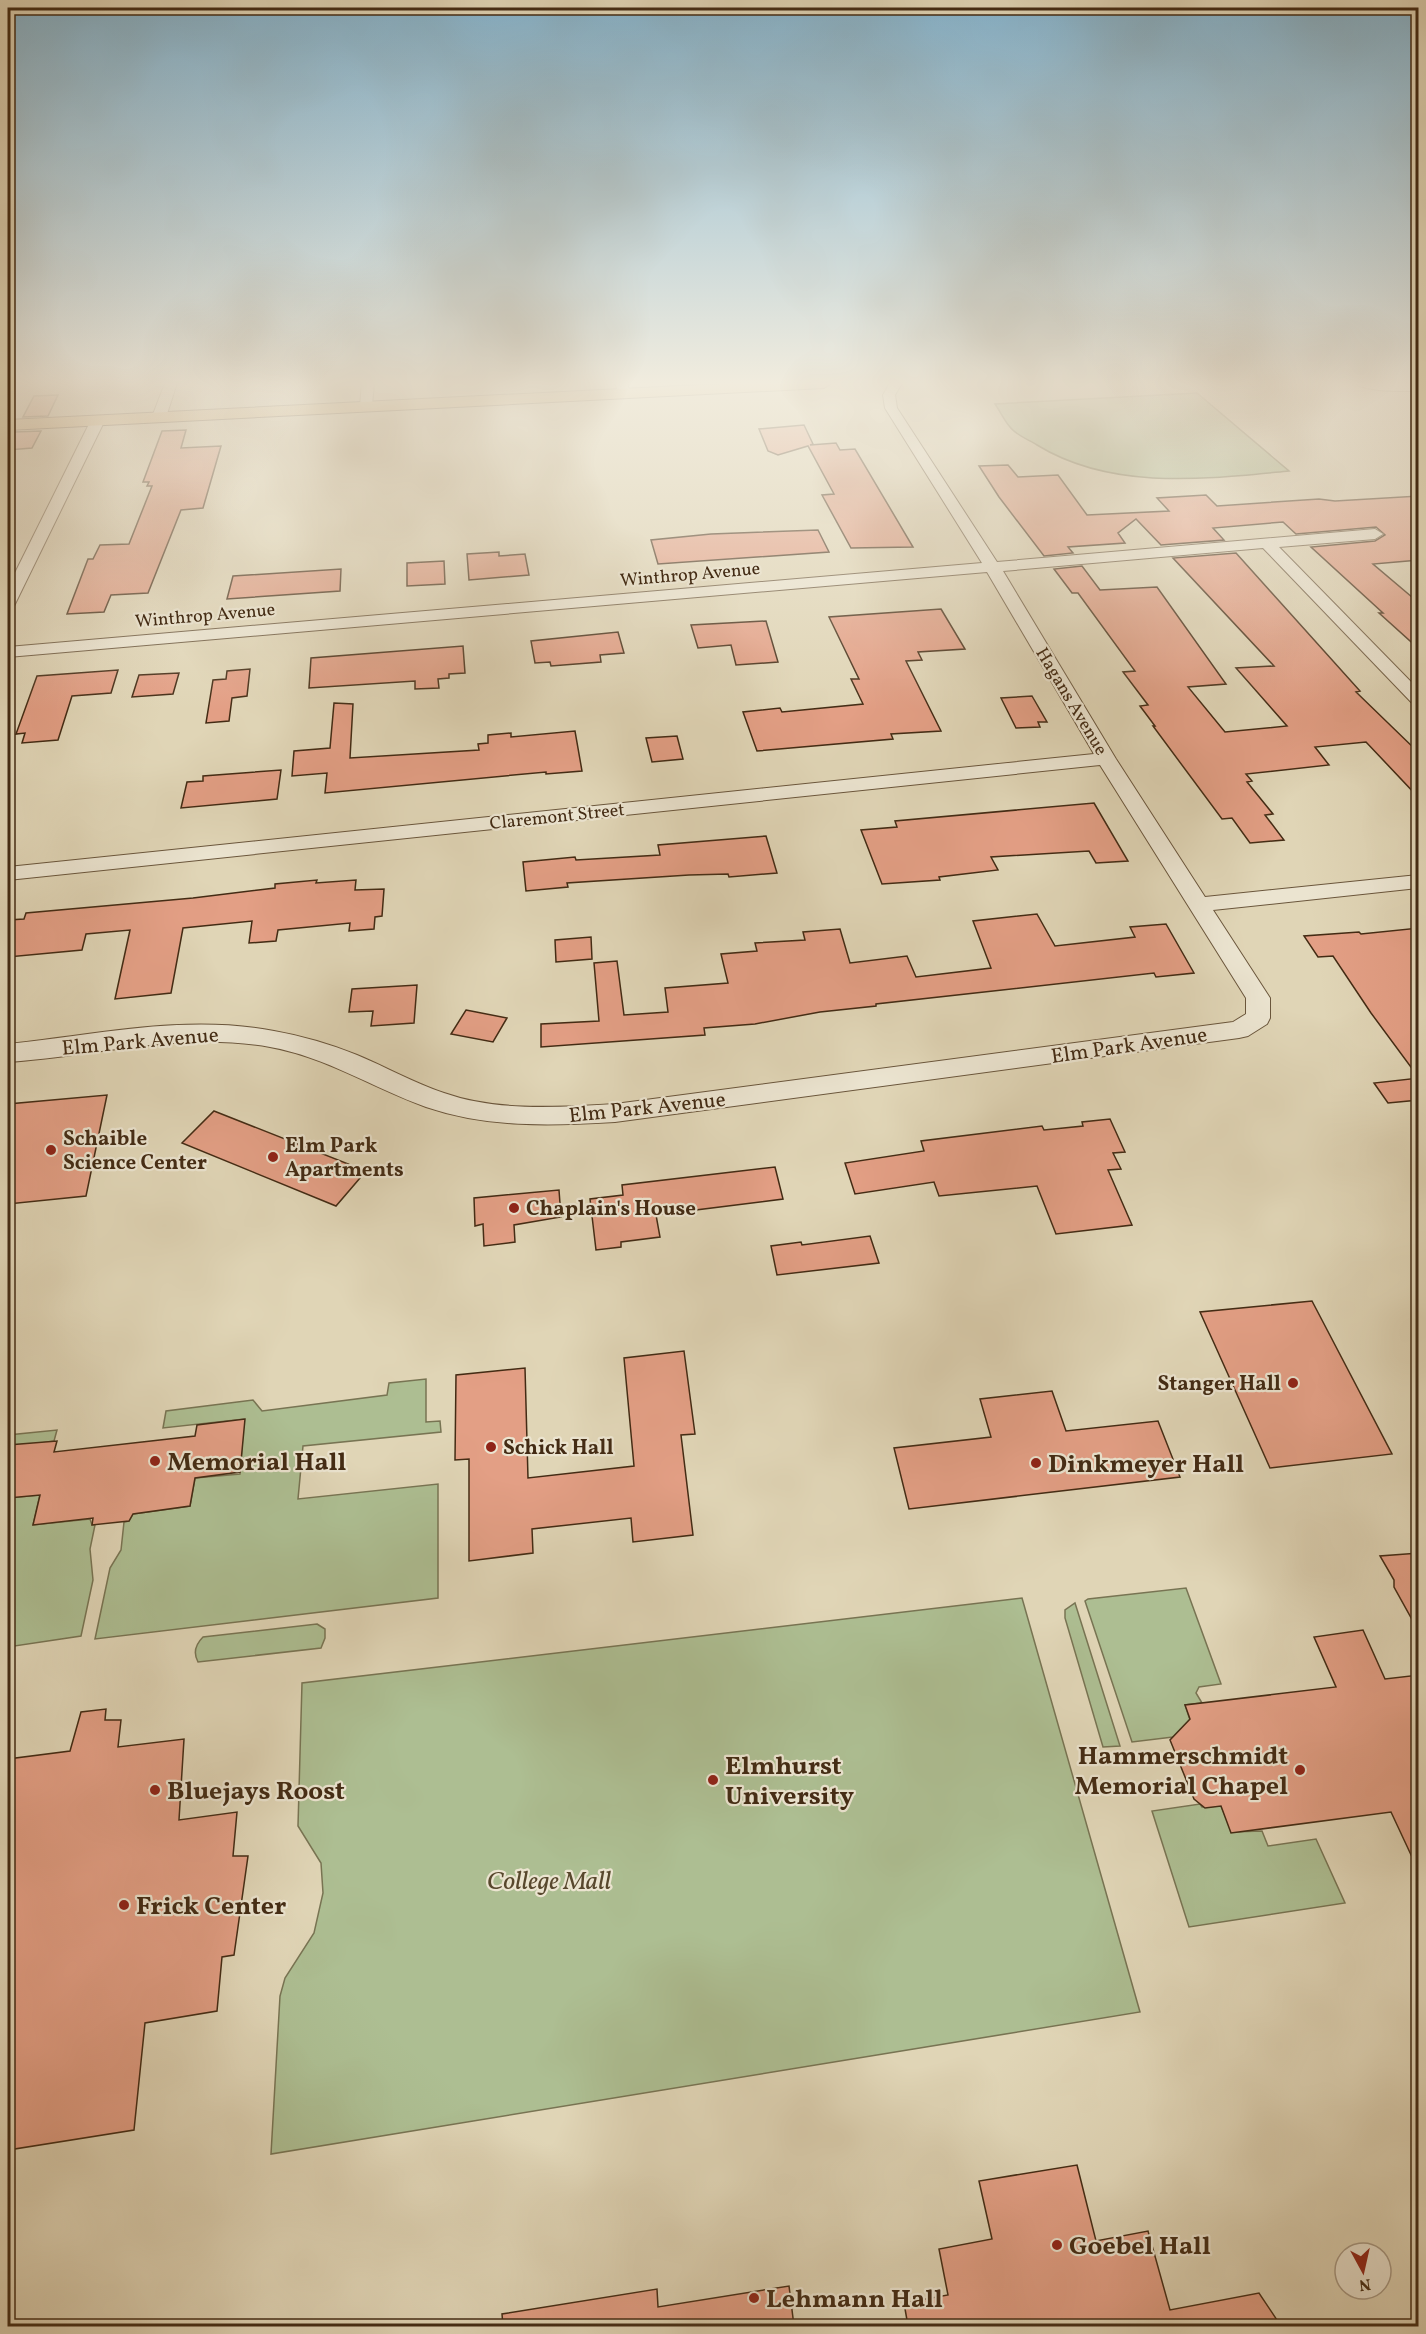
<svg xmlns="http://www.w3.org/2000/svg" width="1426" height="2334" font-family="Vollkorn,serif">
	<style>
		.green { fill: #adbe92; stroke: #787453; stroke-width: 1.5 }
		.building { fill: #e39f85; stroke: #432b14; stroke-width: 1.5 }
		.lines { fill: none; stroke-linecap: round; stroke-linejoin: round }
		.minor-casing { stroke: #6a563c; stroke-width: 2 }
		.major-casing { stroke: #432b14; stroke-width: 2 }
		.minor { fill: #ebe4d0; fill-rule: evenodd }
		.major { fill: #e0ba7b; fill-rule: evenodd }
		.poi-dot { fill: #8f2418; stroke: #ebe4d0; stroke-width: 2 }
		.labels { text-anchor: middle; stroke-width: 4.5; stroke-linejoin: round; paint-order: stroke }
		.far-street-label { font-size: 18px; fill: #432b14; stroke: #ebe4d0 }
		.street-label { font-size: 21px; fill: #432b14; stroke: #ebe4d0 }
		.poi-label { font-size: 21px; font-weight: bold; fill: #432b14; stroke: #ebe4d0; text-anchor: start }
		.near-poi-label { font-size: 26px; font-weight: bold; fill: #432b14; stroke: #ebe4d0; text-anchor: start }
		.near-park-label { font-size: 26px; font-style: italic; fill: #58482d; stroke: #ebe4d0 }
	</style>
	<rect width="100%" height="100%" fill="#e0d5b6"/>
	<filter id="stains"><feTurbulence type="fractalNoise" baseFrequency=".00333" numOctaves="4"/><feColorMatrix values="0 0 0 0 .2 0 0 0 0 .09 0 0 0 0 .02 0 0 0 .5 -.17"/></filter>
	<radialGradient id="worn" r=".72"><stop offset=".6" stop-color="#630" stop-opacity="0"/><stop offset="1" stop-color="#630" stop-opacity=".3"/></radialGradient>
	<path class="green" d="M 1197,393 L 1289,471 C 1205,479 1112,491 1037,445 C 1029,440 1016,435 1010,427 C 1004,420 1000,411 995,404 Z
		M 426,1379 L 426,1422 L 440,1421 L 441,1432 L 303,1446 L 298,1499 L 438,1484 L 438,1598 L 95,1639 L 110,1568 L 121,1550 L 124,1522 L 129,1521 L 133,1514 L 190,1506 L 195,1478 L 240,1474 L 244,1419 L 163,1428 L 166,1411 L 253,1400 L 262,1411 L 387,1395 L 389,1383 Z
		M 57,1430 L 54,1441 L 8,1448 L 8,1435 Z
		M 40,1495 L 33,1525 L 90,1519 L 92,1525 L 95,1525 L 90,1549 L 93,1580 L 81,1636 L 8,1647 L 8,1498 Z
		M 1186,1588 L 1221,1684 L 1199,1687 L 1196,1693 L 1202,1703 L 1185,1705 L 1193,1729 L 1173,1737 L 1132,1742 L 1085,1601 L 1088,1599 Z
		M 1022,1598 L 1140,2012 L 271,2154 L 280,1996 L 285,1978 L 314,1933 L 323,1893 L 321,1863 L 298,1826 L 302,1683 Z
		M 1075,1603 L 1120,1746 L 1103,1747 L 1065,1618 L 1065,1610 Z
		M 317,1624 L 325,1629 L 325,1638 L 321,1648 L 198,1662 C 193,1653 196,1644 203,1637 Z
		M 1200,1804 L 1202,1807 L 1221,1806 L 1232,1832 L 1262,1831 L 1268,1846 L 1316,1839 L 1345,1903 L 1189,1927 L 1152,1811 Z"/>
	<path class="building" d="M 58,395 L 48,416 L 23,417 L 34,396 Z
		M 804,425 L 813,444 L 810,445 L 836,443 L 840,450 L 855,449 L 913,547 L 851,548 L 822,495 L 834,494 L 808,446 L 778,455 L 768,451 L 759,429 Z
		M 186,430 L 181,448 L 221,446 L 203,508 L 181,510 L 148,593 L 111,595 L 104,612 L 67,614 L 88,559 L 93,559 L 100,545 L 129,544 L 152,486 L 147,486 L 149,482 L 143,482 L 162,431 Z
		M 41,431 L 32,448 L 8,450 L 8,444 L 14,432 Z
		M 1008,465 L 1018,477 L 1058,475 L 1087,515 L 1169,511 L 1157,498 L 1206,495 L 1217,506 L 1319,499 L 1335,501 L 1419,496 L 1419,560 L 1373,564 L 1419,603 L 1419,649 L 1379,613 L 1383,613 L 1311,547 L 1375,541 L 1385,535 L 1376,527 L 1296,534 L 1283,522 L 1213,528 L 1224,540 L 1161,545 L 1136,519 L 1118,533 L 1125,543 L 1068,547 L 1073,553 L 1044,556 L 999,497 L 979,466 Z
		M 818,530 L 829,552 L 658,564 L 651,540 L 711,534 Z
		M 499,552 L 499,556 L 525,554 L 529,575 L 469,580 L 467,554 Z
		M 1236,553 L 1360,691 L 1356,692 L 1419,753 L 1419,798 L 1366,742 L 1315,747 L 1329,765 L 1246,774 L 1252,781 L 1247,782 L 1273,814 L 1265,815 L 1284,840 L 1250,843 L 1232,818 L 1222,819 L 1153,726 L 1155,726 L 1140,706 L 1148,705 L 1123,672 L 1135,671 L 1078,593 L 1072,593 L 1054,569 L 1082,566 L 1100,590 L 1157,587 L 1226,684 L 1188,687 L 1225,732 L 1287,726 L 1236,668 L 1274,666 L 1173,558 Z
		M 444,561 L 445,584 L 407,586 L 407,563 Z
		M 341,569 L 340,591 L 227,599 L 233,576 Z
		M 941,609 L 965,649 L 918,652 L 922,660 L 906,661 L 941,731 L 891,734 L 893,739 L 757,751 L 743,712 L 780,708 L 782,712 L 863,704 L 851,679 L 859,679 L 829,617 Z
		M 766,621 L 778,662 L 736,665 L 731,645 L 698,648 L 691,625 Z
		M 618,632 L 624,653 L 600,655 L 601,662 L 551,666 L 550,662 L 535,663 L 531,641 Z
		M 463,646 L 465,673 L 449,674 L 449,678 L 438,679 L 439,688 L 415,689 L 415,681 L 309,688 L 311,658 Z
		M 250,669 L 247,696 L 232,698 L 229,721 L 206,723 L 213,680 L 226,679 L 227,671 Z
		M 118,670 L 111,693 L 72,696 L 58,740 L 22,743 L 25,733 L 16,734 L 37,676 Z
		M 179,673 L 173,694 L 132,697 L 139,675 Z
		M 1032,696 L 1047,722 L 1038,722 L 1040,727 L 1016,728 L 1001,698 Z
		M 334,703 L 353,704 L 350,758 L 479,750 L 478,744 L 488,743 L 488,735 L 511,733 L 511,737 L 575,731 L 582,771 L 546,774 L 546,772 L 325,793 L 327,773 L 292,776 L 294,751 L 330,748 Z
		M 677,736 L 683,759 L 652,762 L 646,738 Z
		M 281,770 L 277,799 L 181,808 L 187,782 L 203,781 L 203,776 Z
		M 1094,803 L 1128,861 L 1096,863 L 1089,851 L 991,857 L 998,870 L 939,877 L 940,880 L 882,884 L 861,830 L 897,827 L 895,821 Z
		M 766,836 L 777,873 L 729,877 L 728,874 L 689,875 L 567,883 L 568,887 L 526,891 L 523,862 L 575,857 L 576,860 L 660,855 L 658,845 Z
		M 317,880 L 316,883 L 356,880 L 355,890 L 384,889 L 382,916 L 375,917 L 374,929 L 349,931 L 350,923 L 278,930 L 276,941 L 249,943 L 252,921 L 183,928 L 171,993 L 115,999 L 130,930 L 86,934 L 82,950 L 8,957 L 8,920 L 24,919 L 26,913 L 193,898 L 275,888 L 275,884 Z
		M 1037,914 L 1055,946 L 1135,937 L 1130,927 L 1166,924 L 1194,973 L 1156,977 L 1154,973 L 876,1004 L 876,1006 L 820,1012 L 755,1024 L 704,1028 L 705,1035 L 541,1047 L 541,1024 L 599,1021 L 594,963 L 617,961 L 624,1015 L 668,1012 L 665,988 L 728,983 L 721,954 L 757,951 L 755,943 L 805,940 L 803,932 L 840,929 L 850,963 L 907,956 L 916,977 L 991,968 L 973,921 Z
		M 1419,928 L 1419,1078 L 1371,1013 L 1333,956 L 1318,957 L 1304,936 L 1359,932 L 1361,934 Z
		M 591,937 L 592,959 L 556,962 L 555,940 Z
		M 417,985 L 414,1023 L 371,1026 L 373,1011 L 349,1012 L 352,989 Z
		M 466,1010 L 507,1018 L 493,1042 L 451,1034 Z
		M 1419,1078 L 1419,1100 L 1388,1103 L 1374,1083 Z
		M 107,1095 L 86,1196 L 8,1204 L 8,1104 Z
		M 214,1111 L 366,1171 L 336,1206 L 182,1143 Z
		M 1110,1119 L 1125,1152 L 1113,1153 L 1121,1169 L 1108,1170 L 1132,1225 L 1056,1234 L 1037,1186 L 939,1196 L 934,1182 L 855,1194 L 845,1163 L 924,1151 L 921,1141 L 1042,1126 L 1044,1130 L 1083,1126 L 1082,1122 Z
		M 775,1167 L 783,1199 L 656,1215 L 660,1237 L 621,1242 L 621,1247 L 596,1250 L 590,1199 L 623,1195 L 622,1185 Z
		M 559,1190 L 561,1217 L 514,1225 L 515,1242 L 484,1246 L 483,1224 L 475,1226 L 474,1198 Z
		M 870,1236 L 879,1263 L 777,1275 L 771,1246 L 801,1242 L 802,1245 Z
		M 1312,1301 L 1392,1454 L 1270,1468 L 1200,1312 Z
		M 684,1351 L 695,1434 L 681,1435 L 693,1535 L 633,1542 L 631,1518 L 532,1529 L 533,1553 L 469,1561 L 469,1459 L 455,1460 L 456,1375 L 525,1368 L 528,1478 L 634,1466 L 624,1358 Z
		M 1052,1391 L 1066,1431 L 1158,1421 L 1180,1477 L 909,1509 L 894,1448 L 991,1437 L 980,1399 Z
		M 245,1419 L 240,1472 L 195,1478 L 190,1506 L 133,1514 L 129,1521 L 92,1525 L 93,1518 L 33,1525 L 40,1495 L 8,1498 L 8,1445 L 57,1441 L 54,1452 L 195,1436 L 197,1425 Z
		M 1419,1553 L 1419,1632 L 1394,1587 L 1394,1580 L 1380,1556 Z
		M 1363,1630 L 1385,1679 L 1419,1675 L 1419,1872 L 1391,1812 L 1231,1833 L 1221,1806 L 1205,1808 L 1194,1799 L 1170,1740 L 1190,1719 L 1185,1705 L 1336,1687 L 1314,1637 Z
		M 106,1709 L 105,1720 L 121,1720 L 118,1747 L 184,1739 L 179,1820 L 237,1812 L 233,1856 L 248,1856 L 234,1955 L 222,1957 L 217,2011 L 145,2023 L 134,2130 L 8,2150 L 8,1759 L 70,1751 L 81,1712 Z
		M 1077,2165 L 1096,2241 L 1148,2231 L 1170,2310 L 1259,2293 L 1281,2326 L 908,2326 L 904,2303 L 948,2295 L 939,2249 L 992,2239 L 979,2181 Z
		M 789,2286 L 794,2326 L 503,2326 L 502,2314 L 657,2289 L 658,2307 Z"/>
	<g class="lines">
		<defs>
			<path id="minor" d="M 165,383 L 177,383 L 166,417 L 159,421 L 152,417 Z
				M 362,383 L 374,383 L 372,406 L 366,410 L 360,406 Z
				M 615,383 L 627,383 L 630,393 L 628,396 L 620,396 Z
				M 890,383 L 902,383 L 895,395 L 897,408 L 997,562 L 1375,529 L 1383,534 L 1375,539 L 1279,547 L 1418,689 L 1418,705 L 1412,703 L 1263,548 L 1003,571 L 1116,759 L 1205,897 L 1418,875 L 1418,888 L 1213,910 L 1270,998 L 1270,1018 L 1267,1024 L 1248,1036 L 1239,1038 L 615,1122 C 551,1126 488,1128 426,1107 C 373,1088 326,1057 270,1047 C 181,1031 96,1056 8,1062 L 8,1044 C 96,1035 185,1014 274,1031 C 302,1036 330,1044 357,1055 C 386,1067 414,1083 444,1093 C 498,1112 559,1107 615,1104 L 1233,1022 L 1246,1014 L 1246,998 L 1100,765 L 8,880 L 8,867 L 1094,754 L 987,572 L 8,657 L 8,647 L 982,563 L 885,408 L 883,395 Z
				M 1355,383 L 1418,383 L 1418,391 C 1404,391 1364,392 1355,383 Z
				M 98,416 L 105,420 L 16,602 L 14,606 L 8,607 L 8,587 L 91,420 Z"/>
			<path id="major" d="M 739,383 L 832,383 L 824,388 L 8,430 L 8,420 Z"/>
		</defs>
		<use href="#minor" class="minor-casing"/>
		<use href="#major" class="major-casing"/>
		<use href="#minor" class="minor"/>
		<use href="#major" class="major"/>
	</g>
	<linearGradient id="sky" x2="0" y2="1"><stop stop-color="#86b6d1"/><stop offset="0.54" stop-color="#f1ecde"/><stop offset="1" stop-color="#f1ecde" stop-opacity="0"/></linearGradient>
	<rect width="1426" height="710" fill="url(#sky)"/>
	<g class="poi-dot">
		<circle cx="51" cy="1150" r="6"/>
		<circle cx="273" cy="1157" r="6"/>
		<circle cx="514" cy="1208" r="6"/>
		<circle cx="1293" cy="1383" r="6"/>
		<circle cx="491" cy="1447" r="6"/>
		<circle cx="155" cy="1461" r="6"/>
		<circle cx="1036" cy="1463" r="6"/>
		<circle cx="1300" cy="1770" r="6"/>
		<circle cx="713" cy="1780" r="6"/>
		<circle cx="155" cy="1790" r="6"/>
		<circle cx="124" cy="1905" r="6"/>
		<circle cx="1057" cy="2245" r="6"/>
		<circle cx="754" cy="2298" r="6"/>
	</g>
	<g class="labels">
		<g class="far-street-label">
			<text transform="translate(690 574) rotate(-5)" y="6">Winthrop Avenue</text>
			<text transform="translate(205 615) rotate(-5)" y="6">Winthrop Avenue</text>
			<text transform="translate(1072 701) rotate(59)" y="6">Hagans Avenue</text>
			<text transform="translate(557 816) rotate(-6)" y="6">Claremont Street</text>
		</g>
		<g class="street-label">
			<text transform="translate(140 1041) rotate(-5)" y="7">Elm Park Avenue</text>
			<text transform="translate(1129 1045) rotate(-8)" y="7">Elm Park Avenue</text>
			<text transform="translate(647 1107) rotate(-6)" y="7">Elm Park Avenue</text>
		</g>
		<g class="poi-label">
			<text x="63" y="1145">Schaible<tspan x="63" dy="24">Science Center</tspan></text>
			<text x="285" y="1152">Elm Park<tspan x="285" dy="24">Apartments</tspan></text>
			<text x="526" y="1215">Chaplain's House</text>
			<text x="1281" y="1390" text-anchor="end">Stanger Hall</text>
			<text x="503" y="1454">Schick Hall</text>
		</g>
		<g class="near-poi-label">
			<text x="167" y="1470">Memorial Hall</text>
			<text x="1048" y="1472">Dinkmeyer Hall</text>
			<text x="1288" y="1764" text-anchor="end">Hammerschmidt<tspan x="1288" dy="30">Memorial Chapel</tspan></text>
			<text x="725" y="1774">Elmhurst<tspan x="725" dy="30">University</tspan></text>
			<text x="167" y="1799">Bluejays Roost</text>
			<text x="136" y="1914">Frick Center</text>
			<text x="1069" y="2254">Goebel Hall</text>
			<text x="766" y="2307">Lehmann Hall</text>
		</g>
		<g class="near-park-label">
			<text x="549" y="1889">College Mall</text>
		</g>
	</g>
	<rect width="1426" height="2334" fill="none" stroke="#e0d5b6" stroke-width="30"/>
	<rect x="9" y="9" width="1408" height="2316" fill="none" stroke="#432b14" stroke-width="3"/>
	<rect x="15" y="15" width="1396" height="2304" fill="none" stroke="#432b14" stroke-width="1.5"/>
	<g transform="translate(1363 2271) rotate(172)"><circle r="28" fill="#ebe4d0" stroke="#a89a85" stroke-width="1.5"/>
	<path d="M0-4.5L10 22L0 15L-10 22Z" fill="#8f2418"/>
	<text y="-9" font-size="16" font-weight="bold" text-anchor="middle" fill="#432b14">N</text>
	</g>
	<rect width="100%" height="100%" filter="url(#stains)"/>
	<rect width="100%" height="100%" fill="url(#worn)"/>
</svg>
